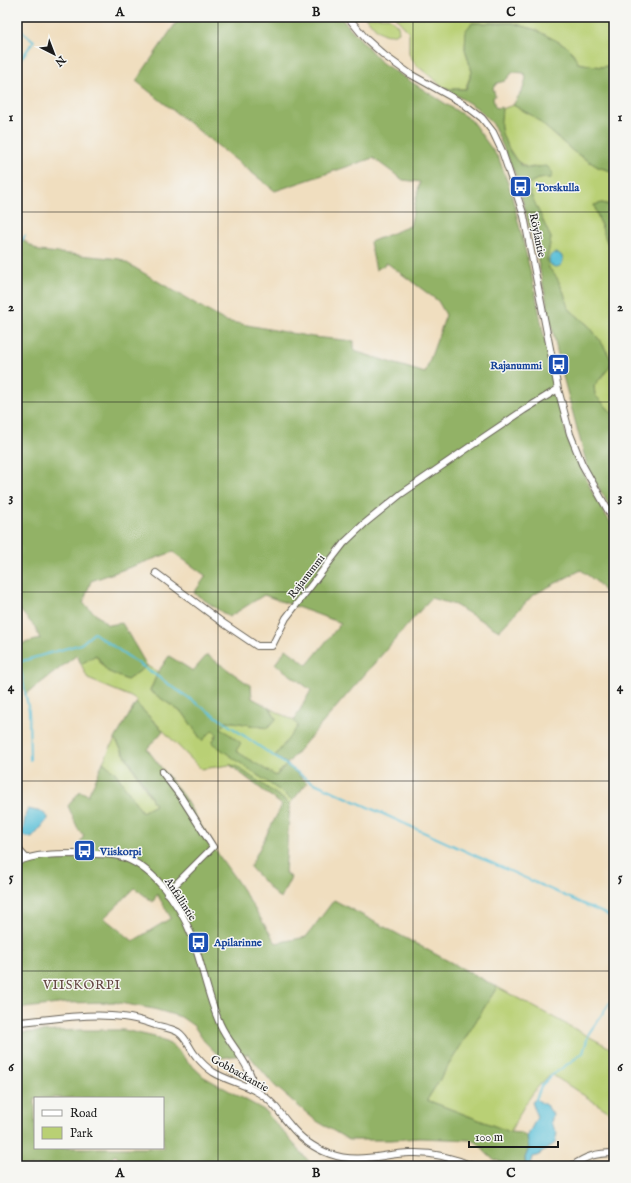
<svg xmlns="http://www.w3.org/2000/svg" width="631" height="1183" font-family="'IM FELL English',serif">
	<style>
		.green { fill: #b9d074; stroke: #6a7648 }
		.forest { fill: #92b266; stroke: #576741; fill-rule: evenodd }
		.water { fill: #5ac0d8; stroke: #3b6e7a }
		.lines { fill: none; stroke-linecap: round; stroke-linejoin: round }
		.stream { stroke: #5ac0d8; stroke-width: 2 }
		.minor-casing { stroke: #666055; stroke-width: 8 }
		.minor { stroke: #fff; stroke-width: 6 }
		.grid { fill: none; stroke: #1c1c1c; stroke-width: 1; stroke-opacity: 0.55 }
		.labels { text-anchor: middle; stroke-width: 3; stroke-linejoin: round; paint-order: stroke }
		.transit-label { font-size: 11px; font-weight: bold; fill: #164399; stroke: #f6f6f2; text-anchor: start }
		.street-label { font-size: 11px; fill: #1c1c1c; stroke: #f6f6f2 }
		.quarter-label { font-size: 13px; letter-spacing: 1px; fill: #634642; stroke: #f6f6f2 }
		.neatline { fill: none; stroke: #1c1c1c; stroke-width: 1.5 }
		.grid-label { font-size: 13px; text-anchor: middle; font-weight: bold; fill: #1c1c1c }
	</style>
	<rect width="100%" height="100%" fill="#f6f6f2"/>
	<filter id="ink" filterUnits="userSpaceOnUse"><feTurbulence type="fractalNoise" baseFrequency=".025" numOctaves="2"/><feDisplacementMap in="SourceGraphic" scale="8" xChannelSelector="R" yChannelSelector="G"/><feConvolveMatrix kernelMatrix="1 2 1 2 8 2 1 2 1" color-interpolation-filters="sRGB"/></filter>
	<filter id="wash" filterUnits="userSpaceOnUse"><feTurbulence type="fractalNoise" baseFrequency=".012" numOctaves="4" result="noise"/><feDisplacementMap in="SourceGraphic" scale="16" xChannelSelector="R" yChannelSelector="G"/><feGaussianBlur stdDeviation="0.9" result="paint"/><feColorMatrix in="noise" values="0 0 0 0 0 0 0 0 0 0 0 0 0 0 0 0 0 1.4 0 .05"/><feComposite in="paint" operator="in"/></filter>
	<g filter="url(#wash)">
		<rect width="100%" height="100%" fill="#f0debf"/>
		<path class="green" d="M 365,17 L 389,17 L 398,26 L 399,32 C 383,41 375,27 365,17 Z
			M 395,17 L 613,17 L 614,65 L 601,67 L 578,63 L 573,53 L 536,30 L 513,23 L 472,23 L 466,31 L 465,49 L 472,72 L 465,89 L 446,89 L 415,64 L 409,54 L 409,32 Z
			M 513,105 L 533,116 L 574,152 L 598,167 L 614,172 L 614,206 L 602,203 L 594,205 L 606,239 L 614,258 L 614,415 L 595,395 L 594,385 L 600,379 L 611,359 L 603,345 L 590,327 L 568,308 L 564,293 L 557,278 L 549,268 L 547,259 L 551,238 L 526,186 C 534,179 541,178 551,178 L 538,166 L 528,168 L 517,161 L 506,144 L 501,131 L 500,120 L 502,109 Z
			M 95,655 L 107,671 L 127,680 L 147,666 L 158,672 L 150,691 L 184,714 L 202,741 L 213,730 L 217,733 L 213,743 L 293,800 L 290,804 L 236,766 L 230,765 L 201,769 L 136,703 L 138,701 L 129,696 L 88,679 L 81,664 Z
			M 270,708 L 294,721 L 299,726 L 275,756 L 287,764 L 275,776 L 235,751 L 221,728 L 227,721 L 268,728 L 276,719 Z
			M 115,739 L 155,805 L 142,812 L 115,772 L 103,762 Z
			M 497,987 L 614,1050 L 614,1115 L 551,1074 C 531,1091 522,1109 510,1132 L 427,1100 Z"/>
		<path class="forest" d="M 180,17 L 340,17 L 382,63 L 471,120 L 499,159 L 511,192 L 534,286 L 550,367 L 566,434 L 594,496 L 614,528 L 614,604 L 598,583 L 581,570 L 533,595 L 499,631 L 455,605 L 431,598 L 287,764 L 307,783 L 293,800 L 212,743 L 217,734 L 213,730 L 202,741 L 184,714 L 150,691 L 158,672 L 169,656 L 193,671 L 207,655 L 251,686 L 252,698 L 270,708 L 276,719 L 268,728 L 227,721 L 221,728 L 241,743 L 236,751 L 276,776 L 287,764 L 275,756 L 298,726 L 294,721 L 311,690 L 275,664 L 286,649 L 307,665 L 341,623 L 264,595 L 229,617 L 194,593 L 206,576 L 173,552 L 91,581 L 83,603 L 108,625 L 122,623 L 147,666 L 127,680 L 107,671 L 96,655 L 81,664 L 77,655 L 25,695 L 17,654 L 17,645 L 40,639 L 35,627 L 17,607 L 17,236 L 39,251 L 120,259 L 225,321 L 313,337 L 354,341 L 354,351 L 425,373 L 446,315 L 438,301 L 387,263 L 376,270 L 370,242 L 410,226 L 420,182 L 403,180 L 373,158 L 275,191 L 136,81 Z
			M 472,23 L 513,23 L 536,30 L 565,45 L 573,53 L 578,63 L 601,67 L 614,65 L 614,172 L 598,167 L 574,152 L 533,116 L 513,105 L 523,89 L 526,78 L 524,73 L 513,72 L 505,81 L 497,83 L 493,88 L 495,95 L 493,98 L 495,107 L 498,108 L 501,107 C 503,113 500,121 501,128 C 502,139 516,167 528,168 C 533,168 542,166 547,166 L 553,173 L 551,178 C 541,178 534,179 527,186 L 551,238 L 547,259 L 549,268 L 557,278 L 564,293 L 568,308 L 590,327 L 603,345 L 611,359 L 610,367 L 594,386 L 595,395 L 614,415 L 614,514 L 588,469 L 561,369 L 535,247 L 516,176 L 493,124 L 477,108 L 446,89 L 466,89 L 472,72 L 465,49 L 466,30 Z
			M 602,203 L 614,206 L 614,258 L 606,239 L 594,205 Z
			M 136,703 L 163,731 L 147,749 L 183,796 L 220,857 L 239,884 L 276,943 L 306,937 L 334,900 L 497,987 L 427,1100 L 510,1132 L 521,1133 L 527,1137 L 529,1148 L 525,1158 L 525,1166 C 514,1166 496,1163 488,1155 C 480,1148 484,1146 472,1140 L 419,1138 L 391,1140 L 349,1140 L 315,1120 L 275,1086 L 248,1054 L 221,1058 L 204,1041 L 194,1026 L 181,1017 L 154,1009 L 114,1002 L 66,1003 L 17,1009 L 17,866 L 26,861 L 33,860 L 78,858 L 79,846 L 84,835 L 79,831 L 68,806 L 80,791 L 88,795 L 96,779 L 103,762 L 115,772 L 142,812 L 155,805 L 145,786 L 115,739 ZM 135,888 L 153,902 L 157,894 L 171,918 L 133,941 L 104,918 Z
			M 230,765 L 236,766 L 290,804 L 285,873 L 291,877 L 280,899 L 250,867 L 282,805 Z
			M 81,1030 L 124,1030 L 155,1037 L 174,1046 L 186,1060 L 204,1077 L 264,1110 L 313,1166 L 127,1166 L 115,1155 L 104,1166 L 17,1166 L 17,1033 ZM 35,1098 L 163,1098 L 163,1148 L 35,1148 Z"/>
		<path class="water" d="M549 260a7 7 0 1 1 14 0a7 7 0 1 1-14 0Z
			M 28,809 L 42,812 L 48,817 L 48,819 L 39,830 L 32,838 L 22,836 L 22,834 L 26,812 Z
			M 536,1099 L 547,1106 L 553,1114 L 551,1123 L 557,1133 L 555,1143 L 539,1155 L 533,1157 L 531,1166 L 527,1166 L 526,1164 L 525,1158 L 529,1148 L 527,1137 L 537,1117 L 532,1102 Z"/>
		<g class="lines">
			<path class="stream" d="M 17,24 L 24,33 L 34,41 L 17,64
				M 17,246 L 25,236
				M 30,760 L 29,711 L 19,662 L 81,644 L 94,633 L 310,781 L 614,918
				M 537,1101 L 536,1099 L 542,1085 L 551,1076 L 583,1053 L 589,1033 L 614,997"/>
		</g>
	</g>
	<g filter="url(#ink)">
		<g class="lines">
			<defs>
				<path id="minor" d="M 348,17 L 366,39 L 385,56 L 410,74 L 464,104 L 482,118 L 493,132 L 502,151 L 524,216 L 558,389 L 570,434 L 582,464 L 614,521
					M 156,573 L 223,623 L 257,646 L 272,646 L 286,618 L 344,543 L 364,524 L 401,494 L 484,437 L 524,410 L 558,389
					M 162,772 L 181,797 L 213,847 L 167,893
					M 17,848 L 26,858
					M 17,862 C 37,853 61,854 83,854 C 95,854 107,853 119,856 C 152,865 179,903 191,934 C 202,963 207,995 220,1024 C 228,1042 244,1057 251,1076 L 251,1080 L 247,1087
					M 17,1022 C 52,1020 88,1012 123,1017 C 134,1018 144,1021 155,1025 C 162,1027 171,1028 178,1032 C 187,1038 189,1048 196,1056 C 201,1062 207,1068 213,1072 C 229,1082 250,1085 265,1097 C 275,1104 281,1115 289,1124 C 300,1138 313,1148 330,1154 C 357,1164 383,1154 410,1153 C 432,1152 452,1157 472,1166
					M 572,1166 C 586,1156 597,1153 614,1153"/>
			</defs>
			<use href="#minor" class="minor-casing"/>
			<use href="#minor" class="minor"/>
		</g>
	</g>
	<path class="grid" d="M 218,17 L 218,1166M 413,17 L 413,1166M 17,212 L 614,212M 17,402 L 614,402M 17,592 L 614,592M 17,781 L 614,781M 17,971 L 614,971"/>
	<defs>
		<symbol id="bus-square" viewBox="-11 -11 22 22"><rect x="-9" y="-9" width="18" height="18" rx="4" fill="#1a4fb4" stroke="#f6f6f2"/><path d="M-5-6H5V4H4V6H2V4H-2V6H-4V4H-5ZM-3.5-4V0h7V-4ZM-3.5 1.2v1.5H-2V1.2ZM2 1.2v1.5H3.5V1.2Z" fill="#fff"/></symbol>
	</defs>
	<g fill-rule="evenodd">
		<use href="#bus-square" x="508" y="174" width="25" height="25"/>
		<use href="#bus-square" x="546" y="352" width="25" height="25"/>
		<use href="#bus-square" x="72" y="838" width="25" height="25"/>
		<use href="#bus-square" x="186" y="930" width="25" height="25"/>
	</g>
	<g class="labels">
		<g class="transit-label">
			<text x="536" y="191">Torskulla</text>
			<text x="542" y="369" text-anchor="end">Rajanummi</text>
			<text x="100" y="855">Viiskorpi</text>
			<text x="214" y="946">Apilarinne</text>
		</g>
		<g class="street-label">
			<text transform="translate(538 235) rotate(78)" y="4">Röyläntie</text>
			<text transform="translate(306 576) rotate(-52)" y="4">Rajanummi</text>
			<text transform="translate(181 899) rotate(57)" y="4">Anfallintie</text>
			<text transform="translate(240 1073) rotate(29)" y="4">Gobbackantie</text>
		</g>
		<g class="quarter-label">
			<text x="82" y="989">VIISKORPI</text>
		</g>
	</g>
	<rect width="631" height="1183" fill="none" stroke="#f6f6f2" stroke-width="44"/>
	<rect x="34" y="1097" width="130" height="52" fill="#f6f6f2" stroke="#9f9f9c"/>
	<rect x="42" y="1110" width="20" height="6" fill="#ffffff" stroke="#9f9f9c"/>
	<text x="70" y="1117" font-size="12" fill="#1c1c1c">Road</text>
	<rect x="42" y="1127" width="20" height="12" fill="#b9d074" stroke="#9f9f9c"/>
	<text x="70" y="1137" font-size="12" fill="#1c1c1c">Park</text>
	<g transform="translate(54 54) rotate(138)" stroke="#f6f6f2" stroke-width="3" paint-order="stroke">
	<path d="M0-3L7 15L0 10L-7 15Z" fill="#1c1c1c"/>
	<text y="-6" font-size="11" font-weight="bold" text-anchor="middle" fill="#1c1c1c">N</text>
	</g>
	<path d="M469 1141v6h89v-6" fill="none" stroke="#1c1c1c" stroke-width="2"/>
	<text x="475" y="1141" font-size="12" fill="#1c1c1c" stroke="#f6f6f2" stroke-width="3" paint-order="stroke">100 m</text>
	<rect x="22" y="22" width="587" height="1139" class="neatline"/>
	<g class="grid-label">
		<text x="120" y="16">A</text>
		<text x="316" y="16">B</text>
		<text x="511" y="16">C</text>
		<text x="11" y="121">1</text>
		<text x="620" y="121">1</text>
		<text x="11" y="311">2</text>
		<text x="620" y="311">2</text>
		<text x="11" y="501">3</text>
		<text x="620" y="501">3</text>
		<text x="11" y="691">4</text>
		<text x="620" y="691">4</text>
		<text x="11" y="881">5</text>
		<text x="620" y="881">5</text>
		<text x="11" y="1071">6</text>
		<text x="620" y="1071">6</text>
		<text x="120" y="1177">A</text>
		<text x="316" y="1177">B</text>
		<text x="511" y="1177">C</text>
	</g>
</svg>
